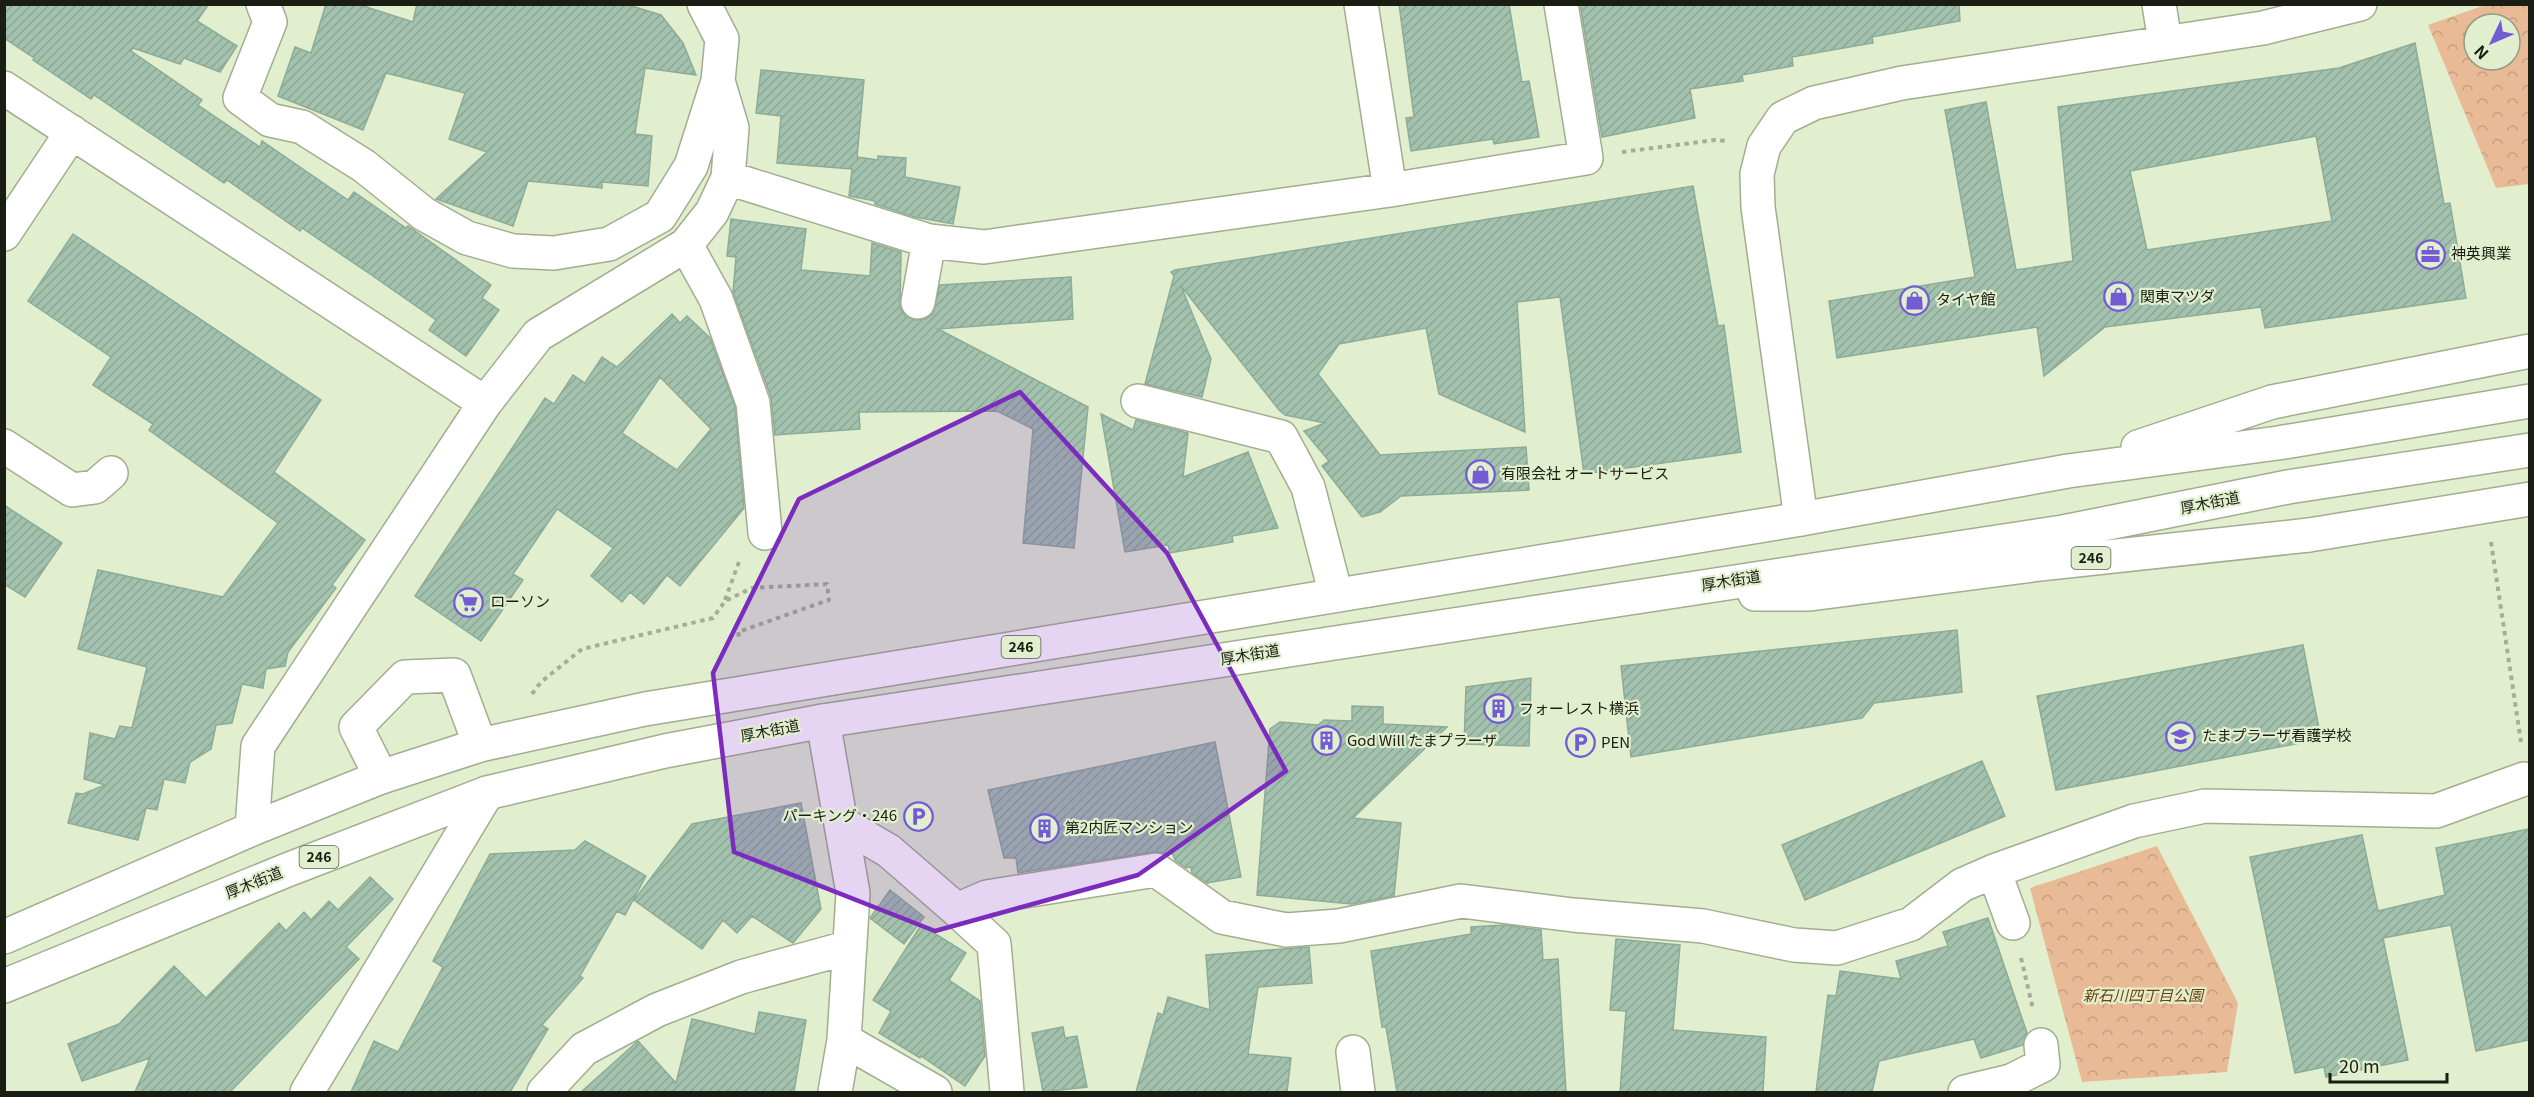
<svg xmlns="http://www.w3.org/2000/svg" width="2534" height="1097" font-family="Georgia,'Noto Sans JP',serif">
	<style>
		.forest { fill: url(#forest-crowns); fill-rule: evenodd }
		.building { fill: url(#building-hatch); stroke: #8dac98; stroke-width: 1.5; fill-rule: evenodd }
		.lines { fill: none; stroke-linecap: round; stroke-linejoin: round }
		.minor-casing { stroke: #a2ad8f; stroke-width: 36 }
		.highway-casing { stroke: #a2ad8f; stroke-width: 36 }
		.path { stroke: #a5af96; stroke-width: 4; stroke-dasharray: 4.5 4.5; stroke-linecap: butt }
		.minor { stroke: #fff; stroke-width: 33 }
		.highway { stroke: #fff; stroke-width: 33 }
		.marked { fill: #7b2cbf; fill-opacity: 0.2; stroke: #7b2cbf; stroke-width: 4.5; stroke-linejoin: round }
		.labels { text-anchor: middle; stroke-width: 4.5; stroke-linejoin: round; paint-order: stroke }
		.shield { fill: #e2efcf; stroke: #555c4b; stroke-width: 1.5 }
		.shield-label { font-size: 14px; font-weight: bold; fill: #191d12 }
		.poi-label { font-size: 15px; fill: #191d12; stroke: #e2efcf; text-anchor: start }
		.street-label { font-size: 15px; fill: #191d12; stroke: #e2efcf }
		.park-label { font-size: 15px; font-style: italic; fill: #723e08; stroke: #e2efcf }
	</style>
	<defs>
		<pattern id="forest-crowns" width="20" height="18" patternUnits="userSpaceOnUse" patternTransform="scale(1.5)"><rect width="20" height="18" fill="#e8ba96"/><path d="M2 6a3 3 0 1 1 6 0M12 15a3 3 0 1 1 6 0" fill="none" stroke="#c69f80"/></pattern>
		<pattern id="building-hatch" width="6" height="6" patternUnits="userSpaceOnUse" patternTransform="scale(1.5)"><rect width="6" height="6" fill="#a2c2ae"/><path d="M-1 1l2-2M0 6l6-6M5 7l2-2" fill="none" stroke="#8ba695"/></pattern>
	</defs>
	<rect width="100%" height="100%" fill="#e2efcf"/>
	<path class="forest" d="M 2488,4 L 2529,5 L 2529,184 L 2496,188 L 2428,25 ZM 2474,24 L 2510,24 L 2510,60 L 2474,60 Z
		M 2157,846 L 2238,1003 L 2227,1072 L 2082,1082 L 2030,888 Z"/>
	<path class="building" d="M 4,4 L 208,5 L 197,21 L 237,46 L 220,72 L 184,58 L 180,64 L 133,48 L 131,51 L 202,100 L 198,105 L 260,147 L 262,141 L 348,200 L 354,192 L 406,228 L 408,226 L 491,285 L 482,298 L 499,310 L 466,356 L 429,330 L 436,320 L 370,274 L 302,228 L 300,231 L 227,180 L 224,183 L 94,95 L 91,99 L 33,60 L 34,58 L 4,38 Z
		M 326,4 L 357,4 L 413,22 L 417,4 L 625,4 L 661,15 L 683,43 L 696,75 L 645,68 L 635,134 L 652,136 L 648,186 L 602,182 L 602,188 L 528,181 L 513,226 L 436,199 L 487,152 L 449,139 L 465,93 L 386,73 L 363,130 L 278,96 L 295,47 L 311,53 Z
		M 1399,4 L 1509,4 L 1522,82 L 1529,81 L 1539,137 L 1494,144 L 1493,139 L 1411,151 L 1406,118 L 1414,117 Z
		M 1580,4 L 1959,4 L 1960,21 L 1872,37 L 1873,43 L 1792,57 L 1793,66 L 1742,75 L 1743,81 L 1690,89 L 1695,118 L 1602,137 Z
		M 2415,43 L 2444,204 L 2450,203 L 2466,298 L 2265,328 L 2261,307 L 2105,327 L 2044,376 L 2037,327 L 1837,358 L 1829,301 L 1975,277 L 1945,110 L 1986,102 L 2016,270 L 2073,261 L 2058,107 L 2339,68 ZM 2316,136 L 2332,221 L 2147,250 L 2130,171 Z
		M 761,70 L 864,80 L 857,157 L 878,160 L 878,156 L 906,158 L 905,177 L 960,187 L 953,224 L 915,217 L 875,204 L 875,201 L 849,196 L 852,169 L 777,163 L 781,116 L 756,113 Z
		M 1693,186 L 1718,326 L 1724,325 L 1741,452 L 1584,474 L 1560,297 L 1517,302 L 1525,432 L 1439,394 L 1426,328 L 1339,344 L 1318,374 L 1380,455 L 1526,447 L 1529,490 L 1401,496 L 1380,512 L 1362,517 L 1322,466 L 1329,461 L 1304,431 L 1325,423 L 1285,415 L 1279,410 L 1181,286 L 1211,359 L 1202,397 L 1145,384 L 1174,276 L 1171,272 L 1175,270 Z
		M 731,219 L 806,229 L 801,270 L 870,276 L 872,243 L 901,252 L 900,308 L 905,316 L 915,320 L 925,319 L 933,314 L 940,285 L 1071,277 L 1073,319 L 938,329 L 1088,407 L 1074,548 L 1023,543 L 1033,429 L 997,411 L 859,412 L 860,429 L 775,435 L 771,397 L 733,292 L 736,257 L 727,256 Z
		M 73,234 L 321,400 L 274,472 L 365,540 L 332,585 L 336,588 L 288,652 L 285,666 L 266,669 L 263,688 L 242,684 L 232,723 L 216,725 L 211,749 L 190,762 L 185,783 L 164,779 L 157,810 L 146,808 L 138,840 L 68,823 L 76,793 L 83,794 L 105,785 L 84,779 L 90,733 L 115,739 L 120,726 L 132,728 L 147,667 L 78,649 L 98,570 L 223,597 L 278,523 L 149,430 L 153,424 L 93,385 L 111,357 L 28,301 Z
		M 672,314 L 680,323 L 687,316 L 710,338 L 735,407 L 744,508 L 680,586 L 667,575 L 644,604 L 630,592 L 622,602 L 591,576 L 613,548 L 557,509 L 513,574 L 523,580 L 481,641 L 415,596 L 545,398 L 554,404 L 573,375 L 585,383 L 602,357 L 617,367 ZM 660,377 L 711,429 L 677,470 L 622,433 Z
		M 1101,414 L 1133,430 L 1136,420 L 1188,433 L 1183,477 L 1248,452 L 1278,528 L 1232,536 L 1233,542 L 1170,553 L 1168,545 L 1125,552 Z
		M 4,505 L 62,543 L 25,597 L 4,584 Z
		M 1957,630 L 1962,692 L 1874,703 L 1862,718 L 1631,757 L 1621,666 Z
		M 2303,645 L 2321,739 L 2056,790 L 2037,696 Z
		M 1531,678 L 1529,746 L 1464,744 L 1466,687 Z
		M 1352,706 L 1383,707 L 1383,724 L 1447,727 L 1353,818 L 1401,823 L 1394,896 L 1352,904 L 1257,895 L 1270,729 L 1280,722 L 1318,725 L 1324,720 L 1352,721 Z
		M 1215,742 L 1241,877 L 1207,883 L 1192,873 L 1191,867 L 1186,868 L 1175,860 L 1173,854 L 1154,852 L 1018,873 L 1016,858 L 1004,858 L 988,790 Z
		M 1982,761 L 2005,816 L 1805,900 L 1782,845 Z
		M 801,803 L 821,909 L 793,943 L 752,916 L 737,933 L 723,920 L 702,949 L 634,900 L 692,824 Z
		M 2529,829 L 2529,1040 L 2476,1051 L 2451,925 L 2383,938 L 2408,1060 L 2326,1077 L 2324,1067 L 2295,1073 L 2250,857 L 2362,835 L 2378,911 L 2445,895 L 2436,848 Z
		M 585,841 L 646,876 L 625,915 L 617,911 L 580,976 L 583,978 L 542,1025 L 548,1029 L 510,1092 L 351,1092 L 374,1041 L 398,1052 L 443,967 L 433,961 L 490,854 L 575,850 Z
		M 370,877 L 393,899 L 346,947 L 359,959 L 230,1092 L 135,1092 L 150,1058 L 82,1081 L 68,1044 L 119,1024 L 174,966 L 206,998 L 279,923 L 286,931 L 304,912 L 311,920 L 329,901 L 338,910 Z
		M 890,890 L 924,917 L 904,944 L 870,918 Z
		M 1988,918 L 2027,1033 L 2023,1045 L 1981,1058 L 1974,1039 L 1879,1061 L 1872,1092 L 1816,1092 L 1828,995 L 1836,996 L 1840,971 L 1901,979 L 1896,961 L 1948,946 L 1943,932 Z
		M 921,925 L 966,953 L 949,980 L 980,1001 L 985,1056 L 965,1086 L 921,1056 L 920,1058 L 879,1033 L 891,1011 L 873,1000 Z
		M 1504,925 L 1541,930 L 1543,960 L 1558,959 L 1566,1092 L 1397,1092 L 1386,1027 L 1382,1027 L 1371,951 L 1471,934 L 1471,927 Z
		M 1616,939 L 1680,945 L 1673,1030 L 1766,1037 L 1763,1092 L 1620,1092 L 1626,1011 L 1610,1010 Z
		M 1309,947 L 1312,983 L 1258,987 L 1248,1054 L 1291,1058 L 1287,1092 L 1136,1092 L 1158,1013 L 1163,1015 L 1168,997 L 1210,1010 L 1206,955 Z
		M 759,1012 L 806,1020 L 794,1092 L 581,1092 L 638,1041 L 676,1083 L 692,1019 L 755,1034 Z
		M 1063,1027 L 1065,1038 L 1077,1036 L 1087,1087 L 1043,1092 L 1032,1033 Z"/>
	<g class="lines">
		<defs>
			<path id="minor" d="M 263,4 L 270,22 L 240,98 L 270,120 L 302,127 L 364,166 L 424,214 L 467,238 L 513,251 L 554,253 L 609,244 L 660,216 L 691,166 L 718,81
				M 1361,4 L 1390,190
				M 2159,4 L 2165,42
				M 4,88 L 485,403
				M 728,178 L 929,241 L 984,247 L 1390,190 L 1586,158 L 1561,4
				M 4,234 L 72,132
				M 686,245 L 716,299 L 753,403 L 765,533
				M 918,302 L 929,241
				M 1138,401 L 1281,437 L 1308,487 L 1336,595
				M 4,446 L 72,490 L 95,487 L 111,473
				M 1801,519 L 1758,207 L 1757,174 L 1764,146 L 1783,118 L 1814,103 L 1902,83 L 2263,28 L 2360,4
				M 823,721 L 853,893 L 844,1040 L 835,1092
				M 381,777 L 356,727 L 405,677 L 454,675 L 480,745
				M 843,824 L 889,851 L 957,910 L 987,897 L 1156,870 L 1222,917 L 1286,930 L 1339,926 L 1461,901 L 1573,915 L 1703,926 L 1794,945 L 1837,948 L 1911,924 L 1962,885 L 1994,871 L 2013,923
				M 252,829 L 258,746 L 485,403 L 538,335 L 686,245 L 712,212 L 728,178 L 732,128 L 718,81 L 722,39 L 704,4
				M 1994,871 L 2134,821 L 2205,806 L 2436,811 L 2524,779
				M 957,910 L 994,944 L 1007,1092
				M 844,1040 L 935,1092
				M 1353,1052 L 1358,1092
				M 307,1092 L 487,793
				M 544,1092 L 584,1049 L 657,1010 L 741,977 L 850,947
				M 1965,1092 L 2011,1081 L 2043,1065 L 2041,1045"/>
			<path id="highway" d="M 2138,447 L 2272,402 L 2530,351
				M 1755,594 L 1810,594 L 2032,565 L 2309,535 L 2530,499
				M 4,937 L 252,829 L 381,777 L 480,745 L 645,709 L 1801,519 L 2068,471 L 2278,443 L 2530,401
				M 4,986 L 287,870 L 487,793 L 665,751 L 823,721 L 2063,532 L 2288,487 L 2530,450"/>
		</defs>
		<use href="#minor" class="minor-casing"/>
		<use href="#highway" class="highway-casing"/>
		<path class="path" d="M 1622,152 L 1715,140 L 1728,141
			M 2491,542 L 2521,742
			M 725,600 L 740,559
			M 532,694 L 541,682 L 582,649 L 713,618 L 725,601 L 752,588 L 827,584 L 829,600 L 738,632 L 740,641
			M 2021,958 L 2033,1009"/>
		<use href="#minor" class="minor"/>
		<use href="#highway" class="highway"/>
	</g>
	<path class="marked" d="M 1020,392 L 1167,553 L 1286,771 L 1138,875 L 935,931 L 734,852 L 713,673 L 799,499 Z"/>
	<defs>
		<symbol id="office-ring" viewBox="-11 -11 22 22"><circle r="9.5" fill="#e2efcf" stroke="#735bd6" stroke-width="1.5"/><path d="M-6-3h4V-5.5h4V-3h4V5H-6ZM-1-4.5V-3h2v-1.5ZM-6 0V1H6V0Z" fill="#735bd6"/></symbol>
		<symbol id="shop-ring" viewBox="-11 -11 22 22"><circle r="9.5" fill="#e2efcf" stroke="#735bd6" stroke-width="1.5"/><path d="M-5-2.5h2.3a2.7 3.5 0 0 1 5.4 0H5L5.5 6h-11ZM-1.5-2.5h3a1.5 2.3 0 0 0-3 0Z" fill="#735bd6"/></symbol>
		<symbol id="supermarket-ring" viewBox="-11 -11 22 22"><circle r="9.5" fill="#e2efcf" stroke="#735bd6" stroke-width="1.5"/><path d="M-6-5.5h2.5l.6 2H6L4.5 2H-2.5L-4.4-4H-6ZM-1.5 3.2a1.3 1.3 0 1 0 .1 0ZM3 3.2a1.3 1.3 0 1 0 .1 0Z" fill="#735bd6"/></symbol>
		<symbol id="building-ring" viewBox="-11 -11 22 22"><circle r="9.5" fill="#e2efcf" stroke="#735bd6" stroke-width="1.5"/><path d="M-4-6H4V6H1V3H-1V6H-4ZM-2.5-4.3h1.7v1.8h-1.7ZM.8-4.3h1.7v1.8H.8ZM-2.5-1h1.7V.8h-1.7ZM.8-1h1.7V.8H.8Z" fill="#735bd6"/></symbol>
		<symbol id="university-ring" viewBox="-11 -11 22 22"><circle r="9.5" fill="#e2efcf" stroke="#735bd6" stroke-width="1.5"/><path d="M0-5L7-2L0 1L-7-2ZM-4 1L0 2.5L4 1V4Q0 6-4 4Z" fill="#735bd6"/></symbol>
		<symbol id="parking-ring" viewBox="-11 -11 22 22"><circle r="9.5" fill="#e2efcf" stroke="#735bd6" stroke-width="1.5"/><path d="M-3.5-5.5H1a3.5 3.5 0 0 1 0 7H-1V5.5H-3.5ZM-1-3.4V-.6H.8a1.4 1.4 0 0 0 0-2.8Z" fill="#735bd6"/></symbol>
	</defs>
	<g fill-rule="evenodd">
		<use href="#office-ring" x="2414" y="238" width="33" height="33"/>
		<use href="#shop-ring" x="2102" y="280" width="33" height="33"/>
		<use href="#shop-ring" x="1898" y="284" width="33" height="33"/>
		<use href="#shop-ring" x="1464" y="458" width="33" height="33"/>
		<use href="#supermarket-ring" x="452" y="586" width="33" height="33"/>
		<use href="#building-ring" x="1482" y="692" width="33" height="33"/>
		<use href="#university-ring" x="2164" y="720" width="33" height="33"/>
		<use href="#building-ring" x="1310" y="724" width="33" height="33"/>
		<use href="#parking-ring" x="1564" y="726" width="33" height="33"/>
		<use href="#parking-ring" x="902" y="800" width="33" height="33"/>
		<use href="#building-ring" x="1028" y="812" width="33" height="33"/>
	</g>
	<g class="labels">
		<g class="shield">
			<rect x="2071.5" y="547" width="39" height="22" rx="4.5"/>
			<rect x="1001.5" y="636" width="39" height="22" rx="4.5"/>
			<rect x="299.5" y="846" width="39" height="22" rx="4.5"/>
		</g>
		<g class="shield-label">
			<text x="2091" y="563">246</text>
			<text x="1021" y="652">246</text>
			<text x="319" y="862">246</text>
		</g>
		<g class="poi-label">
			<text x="2451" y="259">神英興業</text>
			<text x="2140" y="302">関東マツダ</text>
			<text x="1936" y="305">タイヤ館</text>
			<text x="1501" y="479">有限会社 オートサービス</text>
			<text x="490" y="607">ローソン</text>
			<text x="1519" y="714">フォーレスト横浜</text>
			<text x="2202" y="741">たまプラーザ看護学校</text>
			<text x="1347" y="746">God Will たまプラーザ</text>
			<text x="1601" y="748">PEN</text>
			<text x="897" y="821" text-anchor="end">パーキング・246</text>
			<text x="1065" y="833">第2内匠マンション</text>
		</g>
		<g class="street-label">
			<text transform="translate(2210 503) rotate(-11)" y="5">厚木街道</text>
			<text transform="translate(1731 581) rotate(-9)" y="5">厚木街道</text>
			<text transform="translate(1250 655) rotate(-9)" y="5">厚木街道</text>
			<text transform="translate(770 731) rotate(-11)" y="5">厚木街道</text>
			<text transform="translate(254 883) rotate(-22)" y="5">厚木街道</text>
		</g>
		<g class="park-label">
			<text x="2143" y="1001">新石川四丁目公園</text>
		</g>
	</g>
	<rect width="2534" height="1097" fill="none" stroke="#191d12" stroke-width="12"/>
	<g transform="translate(2492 42) rotate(226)"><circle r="28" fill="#e2efcf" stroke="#929b83" stroke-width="1.5"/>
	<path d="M0-4.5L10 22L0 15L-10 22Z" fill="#735bd6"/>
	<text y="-9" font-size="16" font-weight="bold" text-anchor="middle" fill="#191d12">N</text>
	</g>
	<path d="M2330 1073v9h117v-9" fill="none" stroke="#191d12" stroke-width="3"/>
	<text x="2339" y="1073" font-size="18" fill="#191d12" stroke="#e2efcf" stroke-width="4.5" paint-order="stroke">20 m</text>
</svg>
